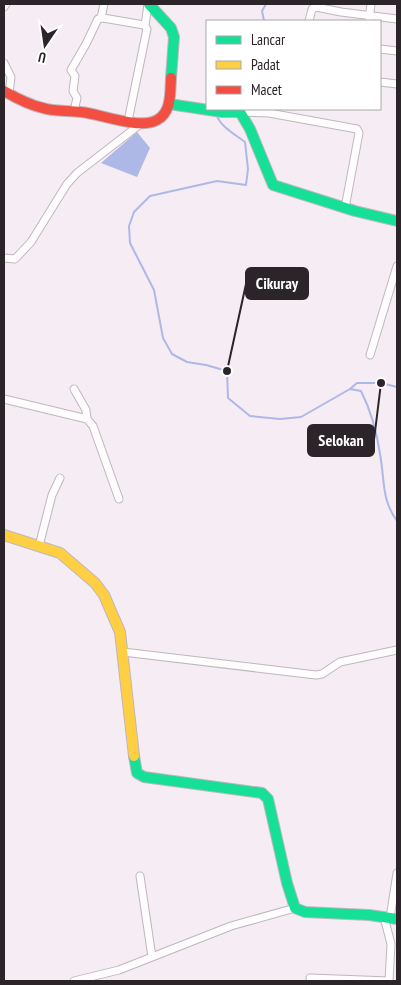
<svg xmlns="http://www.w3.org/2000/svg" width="401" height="985" font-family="'PT Sans Narrow',sans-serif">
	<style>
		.water { fill: #aeb8e7 }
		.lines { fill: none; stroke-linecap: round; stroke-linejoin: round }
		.stream { stroke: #aeb8e7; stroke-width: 2 }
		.street-casing { stroke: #bfb7be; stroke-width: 9 }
		.fast-casing { stroke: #bfb7be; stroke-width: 12 }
		.slow-casing { stroke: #bfb7be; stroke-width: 12 }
		.jam-casing { stroke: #bfb7be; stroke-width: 12 }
		.street { stroke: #fefcfd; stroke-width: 7 }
		.fast { stroke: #16e098; stroke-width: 10 }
		.slow { stroke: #ffcf43; stroke-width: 10 }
		.jam { stroke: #f24e42; stroke-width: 10 }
		.leader { fill: none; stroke: #2b252a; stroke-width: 2 }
		.callout-dot { fill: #2b252a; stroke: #fff; stroke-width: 2 }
		.callout { fill: #2b252a; stroke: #2b252a; stroke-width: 2 }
		.callout-label { font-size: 16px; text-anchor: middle; font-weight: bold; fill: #fff }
	</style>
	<rect width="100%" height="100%" fill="#f6ecf4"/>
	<path class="water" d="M 137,132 L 150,148 L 137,177 L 101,163 Z"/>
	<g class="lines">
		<path class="stream" d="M 264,21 L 262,11 L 266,4
			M 217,116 C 221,127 236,135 245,142 L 248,169 L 246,185 L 217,181 L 150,196 L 134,212 L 129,226 L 130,243 L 154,290 L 163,338 L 172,354 L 187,362 L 206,365 L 227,371 L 228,398 L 250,416 L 280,419 L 301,417 L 350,389 L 361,391 C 371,411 377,433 380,454 C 385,480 381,499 397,521
			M 350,389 L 357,383 L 381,383 L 397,387"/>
		<defs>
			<path id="street" d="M 4,7 L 6,4
				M 101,18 L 104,4
				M 309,21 L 312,9 L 316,7 L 341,12 L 397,19
				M 369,21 L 371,4
				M 145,26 L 148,4
				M 380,49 L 397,51
				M 4,63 L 11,77 L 9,94
				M 380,82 L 397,84
				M 74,111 L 77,98 L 73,91 L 75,76 L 71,70 L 86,44 L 98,19 L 103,18 L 144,25 L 147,29 L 128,121
				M 240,112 L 269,113 L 357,129 L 359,133 L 345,208
				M 4,258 L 15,259 L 31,242 L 67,184 L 77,173 L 143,122
				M 370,355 L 397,266
				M 74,389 L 86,410 L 87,419
				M 4,399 L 83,418 L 87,419 L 93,426 L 119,499
				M 39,546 L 52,495 L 60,478
				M 123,652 L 316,675 L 322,674 L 340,662 L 397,650
				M 140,876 L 152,957
				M 384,917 L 391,944 L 389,981
				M 390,918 L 397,873
				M 310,978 L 389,981
				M 74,981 L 119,970 L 231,926 L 295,908"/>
			<path id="fast" d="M 149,4 L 171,28 L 174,37 L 171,78
				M 169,104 L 222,112 L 240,112 L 250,129 L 273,185 L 355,211 L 397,221
				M 134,756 L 137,773 L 144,777 L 262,793 L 268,799 L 287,883 L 295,908 L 305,912 L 369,915 L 397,919"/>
			<path id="slow" d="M 4,535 L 60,553 L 95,583 L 104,595 L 120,632 L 134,756"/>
			<path id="jam" d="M 4,91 C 16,98 29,105 43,108 C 55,112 68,110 81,112 C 101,114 139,130 157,120 C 172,112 170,92 171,78"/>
		</defs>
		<use href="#street" class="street-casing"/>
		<use href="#fast" class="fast-casing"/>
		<use href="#slow" class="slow-casing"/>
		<use href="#jam" class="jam-casing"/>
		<use href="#street" class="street"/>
		<use href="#fast" class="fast"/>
		<use href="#slow" class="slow"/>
		<use href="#jam" class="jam"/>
	</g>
	<path class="leader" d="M227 371L246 284M381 383L374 440"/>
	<g class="callout-dot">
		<circle cx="227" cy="371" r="5"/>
		<circle cx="381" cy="383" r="5"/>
	</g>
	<g class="callout">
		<rect x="246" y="268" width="62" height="31" rx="5"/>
		<rect x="308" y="425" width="66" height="31" rx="5"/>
	</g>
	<g class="callout-label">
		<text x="277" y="289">Cikuray</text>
		<text x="341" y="446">Selokan</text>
	</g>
	<rect width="401" height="985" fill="none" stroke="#2b252a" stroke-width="10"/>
	<rect x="206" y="20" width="175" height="90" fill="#ffffff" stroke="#aaa8aa"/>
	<rect x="216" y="36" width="25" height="8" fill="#16e098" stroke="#aaa8aa"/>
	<text x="251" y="45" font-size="15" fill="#2b252a">Lancar</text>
	<rect x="216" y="61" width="25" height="8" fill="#ffcf43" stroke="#aaa8aa"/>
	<text x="251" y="70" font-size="15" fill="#2b252a">Padat</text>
	<rect x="216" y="86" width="25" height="8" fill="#f24e42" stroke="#aaa8aa"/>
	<text x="251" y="95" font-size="15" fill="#2b252a">Macet</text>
	<g transform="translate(45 45) rotate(193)" stroke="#ffffff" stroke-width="4" paint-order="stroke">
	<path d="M0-4L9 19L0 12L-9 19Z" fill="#2b252a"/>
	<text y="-8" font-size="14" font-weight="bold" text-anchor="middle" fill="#2b252a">U</text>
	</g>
</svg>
